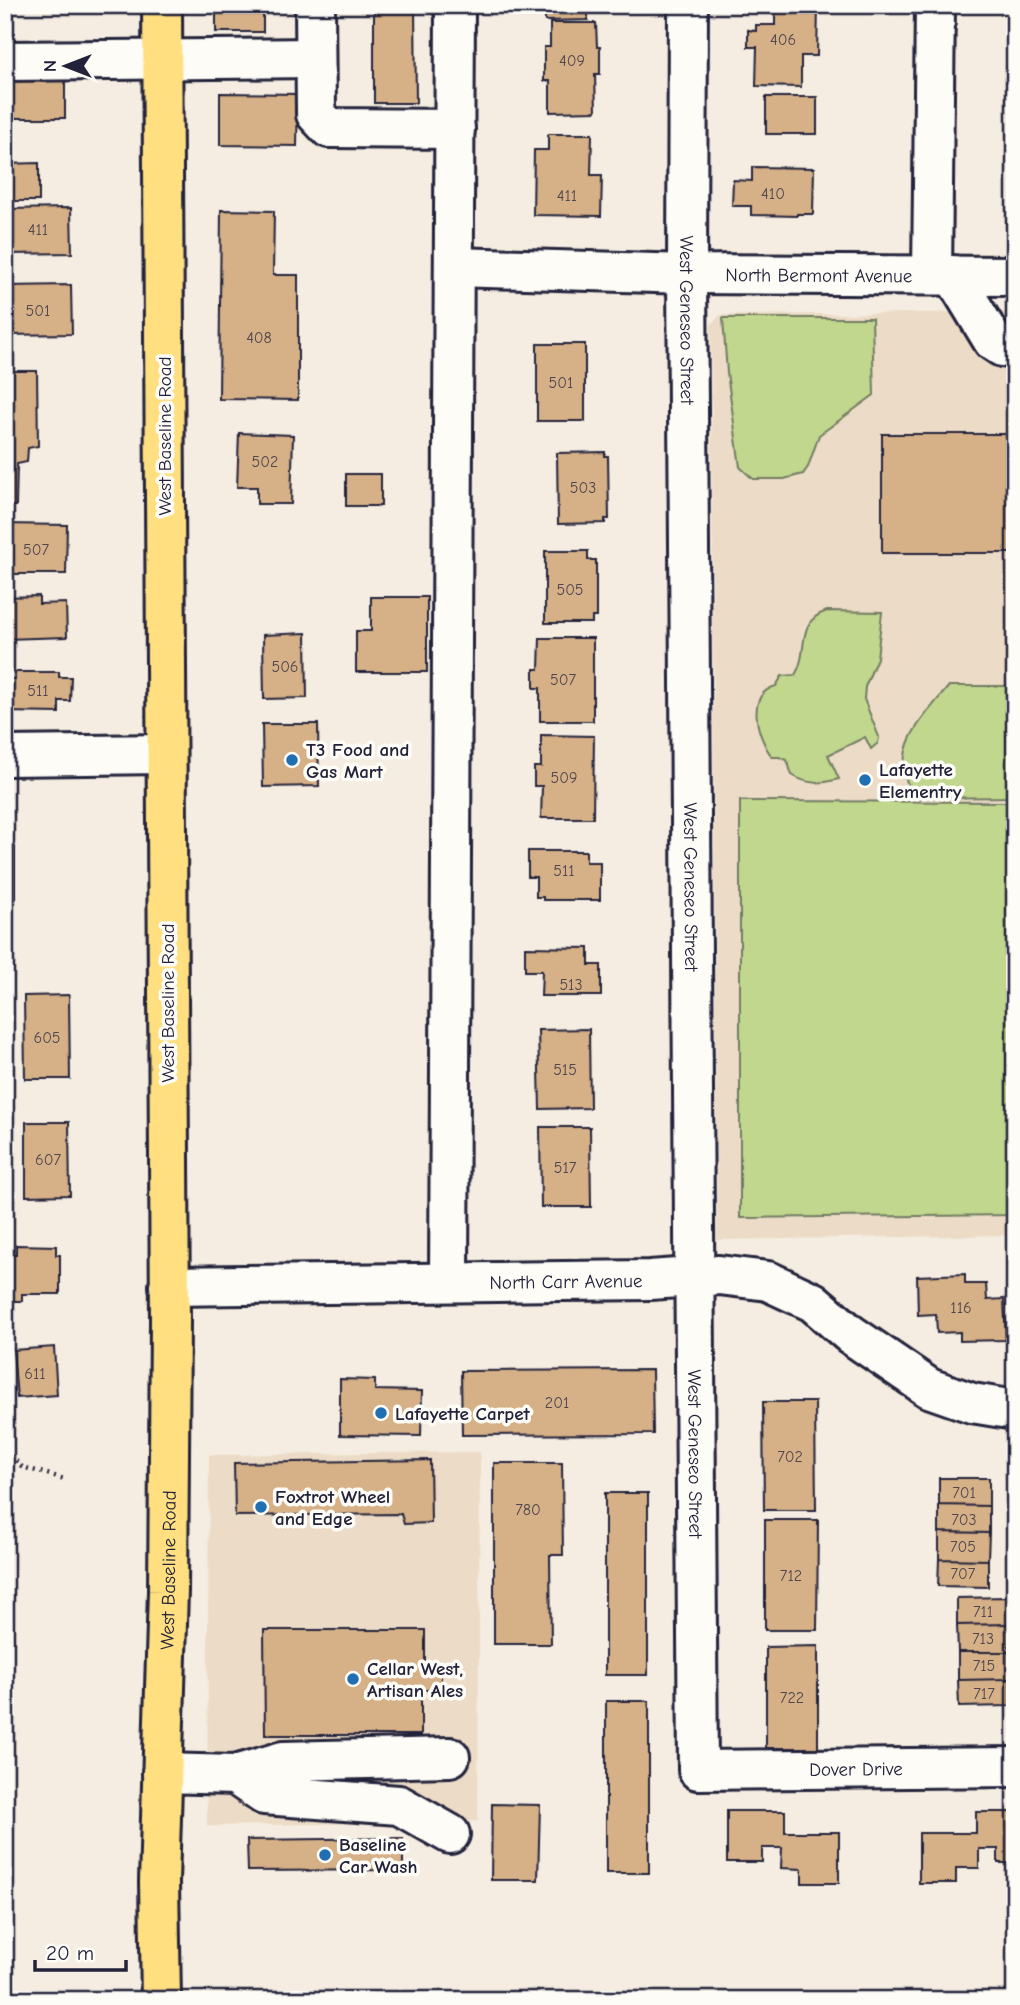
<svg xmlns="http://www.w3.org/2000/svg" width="1020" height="2005" font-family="'Comic Neue',sans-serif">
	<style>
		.built { fill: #ecdbc6 }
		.green { fill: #c1d78d; stroke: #727c64; stroke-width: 2 }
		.building { fill: #d6b087; stroke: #22223b; stroke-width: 2 }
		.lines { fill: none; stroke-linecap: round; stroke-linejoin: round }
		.minor-casing { stroke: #22223b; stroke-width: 44 }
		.major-casing { stroke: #22223b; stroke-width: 44 }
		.path { stroke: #22223b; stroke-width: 4.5; stroke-dasharray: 2 5; stroke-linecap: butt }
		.minor { stroke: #fdfcf7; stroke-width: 38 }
		.major { stroke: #ffdf80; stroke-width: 38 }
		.poi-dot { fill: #1f6fb2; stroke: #fdfcf7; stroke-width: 2.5 }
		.labels { text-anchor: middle; stroke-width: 7; stroke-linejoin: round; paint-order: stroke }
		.number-label { font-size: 16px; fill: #4f464e }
		.street-label { font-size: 19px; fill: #22223b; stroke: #fdfcf7 }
		.poi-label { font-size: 19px; font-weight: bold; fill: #22223b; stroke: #fdfcf7; text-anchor: start }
	</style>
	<rect width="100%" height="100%" fill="#f5ede1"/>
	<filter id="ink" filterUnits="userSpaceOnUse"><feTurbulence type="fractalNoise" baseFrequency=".0143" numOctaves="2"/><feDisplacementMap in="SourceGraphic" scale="14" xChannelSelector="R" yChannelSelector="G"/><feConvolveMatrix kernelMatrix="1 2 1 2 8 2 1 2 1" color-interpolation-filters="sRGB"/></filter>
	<g filter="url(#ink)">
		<path class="built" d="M 1015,312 L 1015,1235 L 717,1240 L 711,325 L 720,315 Z
			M 480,1452 L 478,1821 L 207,1826 L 209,1455 Z"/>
		<path class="green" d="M 723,318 L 872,318 L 874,395 L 819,435 L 808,467 L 803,474 L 784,479 L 753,479 L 740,467 L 727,373 Z
			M 827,611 L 882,612 L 877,658 L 865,687 L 864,699 L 879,737 L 878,743 L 871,749 L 865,737 L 828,755 L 839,779 C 821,784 808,785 792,775 L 787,760 L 779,757 L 772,757 C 758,738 744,695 776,686 L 782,676 L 795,675 C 810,651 794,622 827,611 Z
			M 949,686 L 1015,686 L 1015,797 L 918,798 C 914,792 907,786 906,779 C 896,741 928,712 949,686 Z
			M 740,801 L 1015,802 L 1015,1215 L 740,1218 Z"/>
		<path class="building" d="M 216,5 L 263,5 L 263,32 L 216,32 Z
			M 374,5 L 415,5 L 416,103 L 374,103 Z
			M 521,5 L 588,5 L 588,20 L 545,21 L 545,16 L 521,16 Z
			M 775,5 L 818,5 L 817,56 L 801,56 L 801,87 L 756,86 L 757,47 L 748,47 L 748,30 L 756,31 L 756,25 L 775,25 Z
			M 550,23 L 596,23 L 597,47 L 600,47 L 600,74 L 595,74 L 596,111 L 550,112 L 550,81 L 544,81 L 544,47 L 550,47 Z
			M 5,65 L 65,79 L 65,118 L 5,118 Z
			M 220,93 L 298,94 L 297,146 L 220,145 Z
			M 766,97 L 817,97 L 817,134 L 766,134 Z
			M 548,134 L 592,134 L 591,175 L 602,175 L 601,216 L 533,215 L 534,150 L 548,150 Z
			M 39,163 L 39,201 L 5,201 L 5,164 Z
			M 752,167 L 814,168 L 813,214 L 797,214 L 797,216 L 751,215 L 751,206 L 732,206 L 733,180 L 752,181 Z
			M 71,208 L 72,253 L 9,254 L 9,248 L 5,249 L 5,209 Z
			M 221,210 L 274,211 L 273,275 L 298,275 L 298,400 L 219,399 Z
			M 71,285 L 72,334 L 5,335 L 5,286 Z
			M 537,344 L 585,344 L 585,421 L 537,421 Z
			M 5,371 L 37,371 L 38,446 L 28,448 L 27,462 L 17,464 L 16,506 L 5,506 Z
			M 239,433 L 293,435 L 291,504 L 257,504 L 257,487 L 237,487 Z
			M 882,434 L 1015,434 L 1015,553 L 882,553 Z
			M 605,452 L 605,456 L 608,456 L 609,519 L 605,519 L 605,523 L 558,524 L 557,453 Z
			M 346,474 L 381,474 L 381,506 L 346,506 Z
			M 5,524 L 67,525 L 66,574 L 5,574 Z
			M 545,551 L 588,551 L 588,560 L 596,560 L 596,617 L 592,617 L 592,623 L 545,623 Z
			M 39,596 L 39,604 L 66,603 L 67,637 L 5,639 L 5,597 Z
			M 371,597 L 427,597 L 427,672 L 356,672 L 356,631 L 371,631 Z
			M 306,633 L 307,698 L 264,699 L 263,635 Z
			M 540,638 L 593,638 L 593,721 L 540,721 L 540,688 L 534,688 L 534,669 L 539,669 Z
			M 15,672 L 59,672 L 59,677 L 71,677 L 70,701 L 59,701 L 59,713 L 5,712 L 5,678 L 15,679 Z
			M 262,724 L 318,724 L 319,786 L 263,787 Z
			M 541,735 L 594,736 L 593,818 L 541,818 L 542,786 L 534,786 L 534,767 L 541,767 Z
			M 5,847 L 15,847 L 15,902 L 5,902 Z
			M 528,851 L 586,851 L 586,862 L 600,862 L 600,900 L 543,900 L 543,897 L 536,897 L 536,877 L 528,877 Z
			M 525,947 L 589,948 L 589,965 L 601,965 L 601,996 L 541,996 L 542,971 L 525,971 Z
			M 69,995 L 70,1079 L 25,1079 L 24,996 Z
			M 589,1029 L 590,1108 L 540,1109 L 538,1030 Z
			M 26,1122 L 69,1122 L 70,1195 L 26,1196 Z
			M 540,1127 L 590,1127 L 591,1207 L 541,1207 Z
			M 16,1245 L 56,1246 L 56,1255 L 60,1255 L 60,1294 L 22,1294 L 22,1301 L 5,1301 L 5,1255 L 16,1255 Z
			M 965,1274 L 965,1284 L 986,1284 L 987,1300 L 1004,1299 L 1006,1340 L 960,1341 L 960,1332 L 937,1333 L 936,1314 L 918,1315 L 917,1276 Z
			M 54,1347 L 57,1395 L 17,1398 L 13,1350 Z
			M 652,1370 L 653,1434 L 462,1435 L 461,1371 Z
			M 340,1379 L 375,1380 L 375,1390 L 422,1391 L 421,1436 L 340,1435 Z
			M 763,1402 L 815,1402 L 816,1510 L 764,1510 Z
			M 430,1460 L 431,1523 L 404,1524 L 401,1514 L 235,1516 L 234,1463 Z
			M 494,1463 L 562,1463 L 563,1555 L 550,1555 L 551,1644 L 494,1644 Z
			M 939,1478 L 989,1478 L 989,1506 L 939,1505 Z
			M 605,1493 L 648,1493 L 648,1675 L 605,1675 Z
			M 939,1505 L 989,1506 L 989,1533 L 939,1532 Z
			M 765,1520 L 818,1520 L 817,1630 L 765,1630 Z
			M 939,1532 L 989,1533 L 988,1560 L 939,1559 Z
			M 939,1559 L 988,1560 L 988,1587 L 938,1586 Z
			M 1008,1597 L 1009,1624 L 957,1625 L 957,1598 Z
			M 1009,1624 L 1009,1652 L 958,1652 L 957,1625 Z
			M 264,1630 L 425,1630 L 425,1668 L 441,1668 L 441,1690 L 421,1690 L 421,1735 L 265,1735 Z
			M 818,1646 L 818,1748 L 766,1748 L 766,1647 Z
			M 958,1652 L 1009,1652 L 1010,1679 L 958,1680 Z
			M 1010,1679 L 1010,1706 L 959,1707 L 958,1680 Z
			M 606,1701 L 649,1701 L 649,1873 L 606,1873 Z
			M 492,1804 L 540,1805 L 538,1880 L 491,1880 Z
			M 727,1811 L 785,1811 L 785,1832 L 839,1832 L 839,1883 L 802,1883 L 802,1869 L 781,1868 L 782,1848 L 762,1848 L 762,1862 L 727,1862 Z
			M 976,1812 L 1015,1812 L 1015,1863 L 998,1863 L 998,1849 L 979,1849 L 979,1868 L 956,1868 L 956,1883 L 919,1883 L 919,1833 L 976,1833 Z
			M 403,1838 L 403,1870 L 248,1871 L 247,1840 Z"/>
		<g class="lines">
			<defs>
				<g id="minor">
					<path d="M 315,5 L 316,114 L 329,128 L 455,129"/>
					<path id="s1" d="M 688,5 L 687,274 L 698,1770 L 1015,1767"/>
					<path d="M 5,61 L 315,58"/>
					<path id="s2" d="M 455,267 L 687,274 L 1015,276"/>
					<path d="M 932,275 L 935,5"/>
					<path d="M 953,275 L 993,341 L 1002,347 L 1015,349"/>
					<path d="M 5,756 L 166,754"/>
					<path d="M 449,1282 L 455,5"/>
					<path id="s3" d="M 169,1286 L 650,1280 L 719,1275 L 768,1281 L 813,1302 L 850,1334 L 929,1388 L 972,1403 L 1015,1410"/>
					<path d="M 162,1773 L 235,1775 L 264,1795 L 399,1805 L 450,1834"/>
					<path d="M 235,1775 L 283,1761 L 450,1757"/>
				</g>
				<g id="major">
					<path id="s4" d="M 161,2000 L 159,1882 L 168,1591 L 170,1321 L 162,5"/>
				</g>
			</defs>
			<use href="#minor" class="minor-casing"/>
			<use href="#major" class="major-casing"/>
			<path class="path" d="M 5,1436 L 9,1454 L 22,1467 L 65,1479"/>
			<use href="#minor" class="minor"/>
			<use href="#major" class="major"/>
		</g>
	</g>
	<g class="poi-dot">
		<circle cx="292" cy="760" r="7"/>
		<circle cx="865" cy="780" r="7"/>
		<circle cx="381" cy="1413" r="7"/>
		<circle cx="261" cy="1507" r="7"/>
		<circle cx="353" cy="1679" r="7"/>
		<circle cx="325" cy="1855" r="7"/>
	</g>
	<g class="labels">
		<g class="number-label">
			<text x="783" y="45">406</text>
			<text x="572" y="66">409</text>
			<text x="773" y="199">410</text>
			<text x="567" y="201">411</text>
			<text x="38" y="235">411</text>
			<text x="38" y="316">501</text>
			<text x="259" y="343">408</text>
			<text x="561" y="388">501</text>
			<text x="265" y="467">502</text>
			<text x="583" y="493">503</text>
			<text x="36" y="555">507</text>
			<text x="570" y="595">505</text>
			<text x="285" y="672">506</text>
			<text x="563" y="685">507</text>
			<text x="38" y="696">511</text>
			<text x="564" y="783">509</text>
			<text x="564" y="876">511</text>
			<text x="571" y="990">513</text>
			<text x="47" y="1043">605</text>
			<text x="565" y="1075">515</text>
			<text x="48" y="1165">607</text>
			<text x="565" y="1173">517</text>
			<text x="961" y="1313">116</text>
			<text x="35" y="1379">611</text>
			<text x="557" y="1408">201</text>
			<text x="790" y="1462">702</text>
			<text x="964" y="1498">701</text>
			<text x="528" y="1515">780</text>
			<text x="964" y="1525">703</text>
			<text x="963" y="1552">705</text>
			<text x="963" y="1579">707</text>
			<text x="791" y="1581">712</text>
			<text x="983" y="1617">711</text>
			<text x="983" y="1644">713</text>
			<text x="984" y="1671">715</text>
			<text x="984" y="1699">717</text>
			<text x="792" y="1703">722</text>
		</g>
		<g class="street-label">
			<text dy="7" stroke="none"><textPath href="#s2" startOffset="364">North Bermont Avenue</textPath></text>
			<text dy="7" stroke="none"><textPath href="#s1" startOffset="315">West Geneseo Street</textPath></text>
			<text transform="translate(164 436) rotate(-90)" y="7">West Baseline Road</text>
			<text dy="7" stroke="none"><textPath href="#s1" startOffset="882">West Geneseo Street</textPath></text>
			<text transform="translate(167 1003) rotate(-90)" y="7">West Baseline Road</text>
			<text dy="7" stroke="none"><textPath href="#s3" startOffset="397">North Carr Avenue</textPath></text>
			<text dy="7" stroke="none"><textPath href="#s1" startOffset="1449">West Geneseo Street</textPath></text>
			<text dy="7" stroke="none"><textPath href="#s4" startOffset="430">West Baseline Road</textPath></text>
			<text dy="7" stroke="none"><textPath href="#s1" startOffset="1923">Dover Drive</textPath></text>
		</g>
		<g class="poi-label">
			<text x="306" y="756">T3 Food and<tspan x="306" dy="22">Gas Mart</tspan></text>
			<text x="879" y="776">Lafayette<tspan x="879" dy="22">Elementry</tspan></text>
			<text x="395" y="1420">Lafayette Carpet</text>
			<text x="275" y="1503">Foxtrot Wheel<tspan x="275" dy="22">and Edge</tspan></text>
			<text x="367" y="1675">Cellar West,<tspan x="367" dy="22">Artisan Ales</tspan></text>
			<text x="339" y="1851">Baseline<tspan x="339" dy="22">Car Wash</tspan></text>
		</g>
	</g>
	<rect width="1020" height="2005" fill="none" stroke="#fdfcf7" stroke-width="28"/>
	<rect x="14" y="14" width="992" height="1977" fill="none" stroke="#22223b" stroke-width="2.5" filter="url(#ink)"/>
	<g transform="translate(66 66) rotate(270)" stroke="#fdfcf7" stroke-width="5" paint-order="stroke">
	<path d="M0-5L12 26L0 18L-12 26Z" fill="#22223b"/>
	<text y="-10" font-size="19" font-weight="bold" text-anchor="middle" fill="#22223b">N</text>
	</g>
	<path d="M35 1960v10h91v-10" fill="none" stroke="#22223b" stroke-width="3.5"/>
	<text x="46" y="1960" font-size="21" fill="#22223b" stroke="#fdfcf7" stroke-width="5" paint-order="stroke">20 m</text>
</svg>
